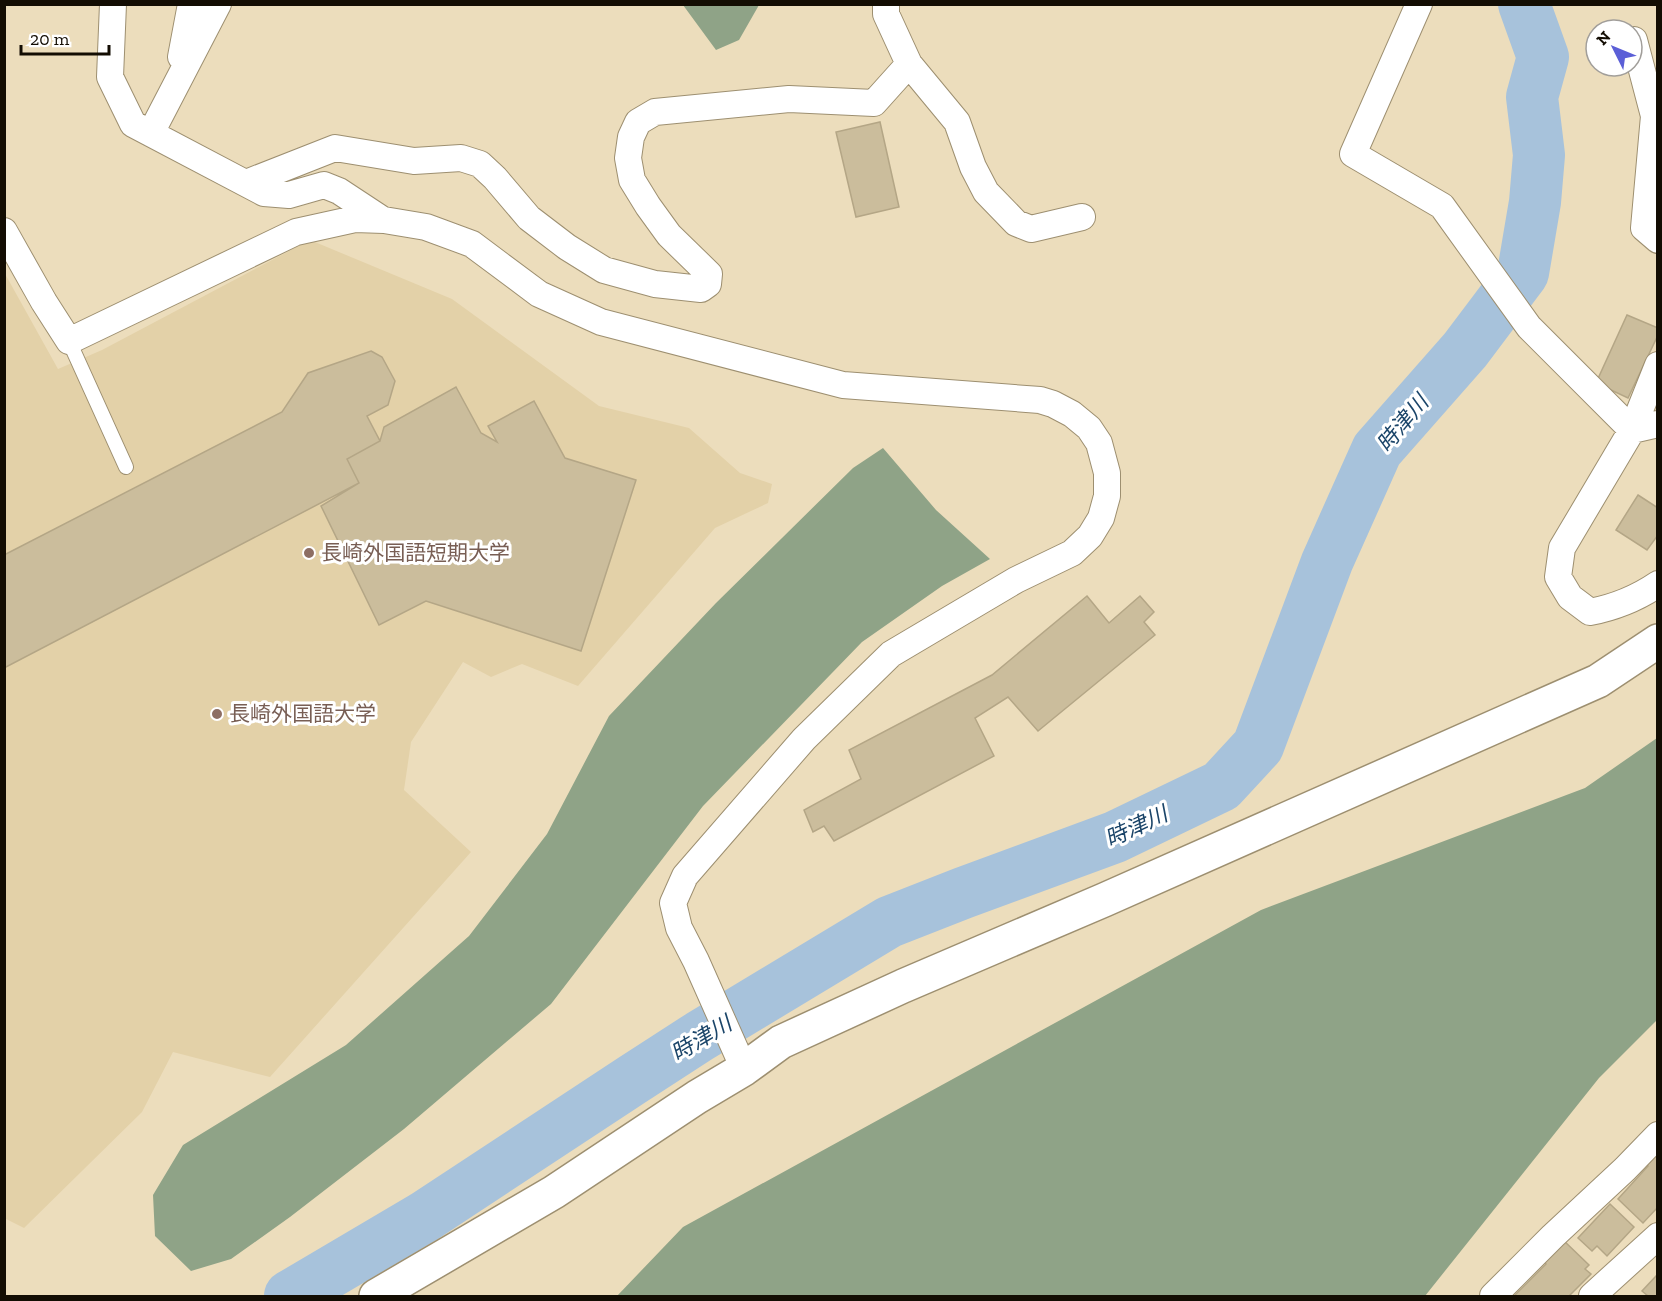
<svg xmlns="http://www.w3.org/2000/svg" width="1662" height="1301" font-family="'Zilla Slab','Noto Sans JP',serif">
	<style>
		.built { fill: #e3d1a8 }
		.forest { fill: #8fa387 }
		.lines { fill: none; stroke-linecap: round; stroke-linejoin: round }
		.river { stroke: #a7c2db; stroke-width: 52 }
		.building { fill: #cbbd9c; stroke: #b4a686; stroke-width: 1.5 }
		.lane-casing { stroke: #9d8f70; stroke-width: 16 }
		.street-casing { stroke: #9d8f70; stroke-width: 28 }
		.secondary-casing { stroke: #9d8f70; stroke-width: 36 }
		.lane { stroke: #fff; stroke-width: 14 }
		.street { stroke: #fff; stroke-width: 26 }
		.secondary { stroke: #fff; stroke-width: 33 }
		.education-dot { fill: #8d6e63; stroke: #fff; stroke-width: 2 }
		.labels { text-anchor: middle; stroke-width: 6; stroke-linejoin: round; paint-order: stroke }
		.education-label { font-size: 21px; fill: #785e54; stroke: #fff; text-anchor: start }
		.water-label { font-size: 22px; font-style: italic; fill: #1b4569; stroke: #fff }
	</style>
	<rect width="100%" height="100%" fill="#ecddbc"/>
	<path class="built" d="M 310,240 L 452,299 L 599,406 L 689,428 L 740,473 L 772,484 L 768,503 L 715,528 L 578,686 L 522,664 L 491,677 L 463,662 L 411,742 L 404,790 L 471,852 L 270,1077 L 173,1052 L 142,1112 L 24,1228 L 4,1218 L 4,272 L 58,369 L 102,350 Z"/>
	<path class="forest" d="M 683,5 L 759,5 L 739,40 L 716,50 Z
		M 883,448 L 936,510 L 990,559 L 942,586 L 862,642 L 703,806 L 551,1004 L 404,1129 L 290,1217 L 231,1259 L 191,1271 L 155,1236 L 153,1195 L 183,1145 L 346,1045 L 469,936 L 547,834 L 609,716 L 716,603 L 853,468 Z
		M 1657,738 L 1657,1020 L 1599,1078 L 1425,1296 L 617,1296 L 683,1227 L 1261,910 L 1585,788 Z"/>
	<g class="lines">
		<path class="river" d="M 290,1296 L 424,1217 L 632,1080 L 700,1036 L 889,922 L 963,893 L 1115,837 L 1221,786 L 1258,746 L 1327,562 L 1377,450 L 1465,350 L 1523,273 L 1535,202 L 1539,155 L 1532,97 L 1543,57 L 1524,4"/>
	</g>
	<path class="building" d="M 880,122 L 899,207 L 856,217 L 836,132 Z
		M 1627,315 L 1658,328 L 1658,335 L 1628,398 L 1596,383 Z
		M 371,351 L 382,357 L 395,381 L 388,405 L 367,416 L 380,441 L 347,459 L 359,483 L 6,667 L 4,664 L 4,555 L 282,412 L 308,373 Z
		M 456,387 L 481,433 L 497,442 L 488,426 L 534,401 L 565,458 L 636,480 L 581,651 L 426,601 L 379,625 L 321,506 L 359,483 L 347,459 L 380,441 L 384,427 Z
		M 1638,495 L 1658,508 L 1658,535 L 1647,550 L 1616,530 Z
		M 1087,596 L 1109,623 L 1140,596 L 1154,612 L 1144,622 L 1155,635 L 1038,731 L 1008,697 L 975,718 L 994,756 L 834,841 L 824,826 L 813,832 L 804,810 L 861,779 L 849,750 L 992,675 Z
		M 1658,1150 L 1658,1207 L 1643,1223 L 1618,1199 L 1648,1166 L 1645,1163 Z
		M 1610,1204 L 1634,1227 L 1607,1256 L 1597,1246 L 1592,1251 L 1578,1238 Z
		M 1561,1238 L 1589,1265 L 1585,1269 L 1591,1274 L 1569,1296 L 1516,1296 L 1515,1295 L 1546,1264 L 1541,1259 Z
		M 1658,1274 L 1658,1296 L 1648,1296 L 1642,1291 Z"/>
	<g class="lines">
		<defs>
			<path id="lane" d="M 69,341 L 126,467"/>
			<path id="street" d="M 113,4 L 110,77 L 133,124 L 264,193 L 289,195 L 324,185 L 339,191 L 383,220
				M 886,4 L 886,14 L 909,64 L 957,122 L 973,167 L 986,192 L 1016,223 L 1031,229 L 1082,217
				M 1419,4 L 1353,154 L 1442,206 L 1529,327 L 1632,430 L 1658,424
				M 1634,40 L 1654,116 L 1644,228 L 1658,240
				M 181,57 L 191,4
				M 151,133 L 218,4
				M 246,183 L 335,148 L 414,161 L 461,158 L 480,164 L 495,178 L 529,218 L 567,247 L 604,270 L 655,284 L 701,289 L 708,284 L 709,274 L 669,235 L 648,206 L 632,180 L 628,158 L 631,137 L 638,122 L 655,112 L 789,99 L 874,103 L 909,64
				M 4,231 L 44,302 L 69,341 L 296,232 L 355,219 L 384,220 L 426,227 L 472,244 L 539,294 L 601,322 L 843,385 L 1040,400 L 1053,404 L 1072,414 L 1089,428 L 1099,443 L 1107,473 L 1107,496 L 1101,518 L 1090,536 L 1072,553 L 1016,580 L 891,654 L 804,739 L 685,876 L 673,903 L 679,928 L 696,961 L 744,1069
				M 1658,365 L 1632,430 L 1562,548 L 1558,577 L 1570,597 L 1590,612 C 1616,607 1636,599 1658,584
				M 1493,1296 L 1553,1236 L 1625,1169 L 1658,1135
				M 1592,1296 L 1658,1236"/>
			<path id="secondary" d="M 376,1296 L 554,1192 L 697,1097 L 744,1069 L 781,1042 L 903,986 L 1104,900 L 1598,681 L 1658,641"/>
		</defs>
		<use href="#lane" class="lane-casing"/>
		<use href="#street" class="street-casing"/>
		<use href="#secondary" class="secondary-casing"/>
		<use href="#lane" class="lane"/>
		<use href="#street" class="street"/>
		<use href="#secondary" class="secondary"/>
	</g>
	<g class="education-dot">
		<circle cx="309" cy="553" r="6"/>
		<circle cx="217" cy="714" r="6"/>
	</g>
	<g class="labels">
		<g class="education-label">
			<text x="321" y="560">長崎外国語短期大学</text>
			<text x="229" y="721">長崎外国語大学</text>
		</g>
		<g class="water-label">
			<text transform="translate(1402 423) rotate(-50)" y="8">時津川</text>
			<text transform="translate(1136 826) rotate(-25)" y="8">時津川</text>
			<text transform="translate(701 1038) rotate(-31)" y="8">時津川</text>
		</g>
	</g>
	<rect width="1662" height="1301" fill="none" stroke="#130d03" stroke-width="12"/>
	<g transform="translate(1614 48) rotate(313)"><circle r="28" fill="#ffffff" stroke="#a19e9a" stroke-width="1.5"/>
	<path d="M0-4.5L10 22L0 15L-10 22Z" fill="#5b5fd7"/>
	<text y="-9" font-size="16" font-weight="bold" text-anchor="middle" fill="#130d03">N</text>
	</g>
	<path d="M21 45v9h88v-9" fill="none" stroke="#130d03" stroke-width="3"/>
	<text x="30" y="45" font-size="18" fill="#130d03" stroke="#ffffff" stroke-width="4.5" paint-order="stroke">20 m</text>
</svg>
